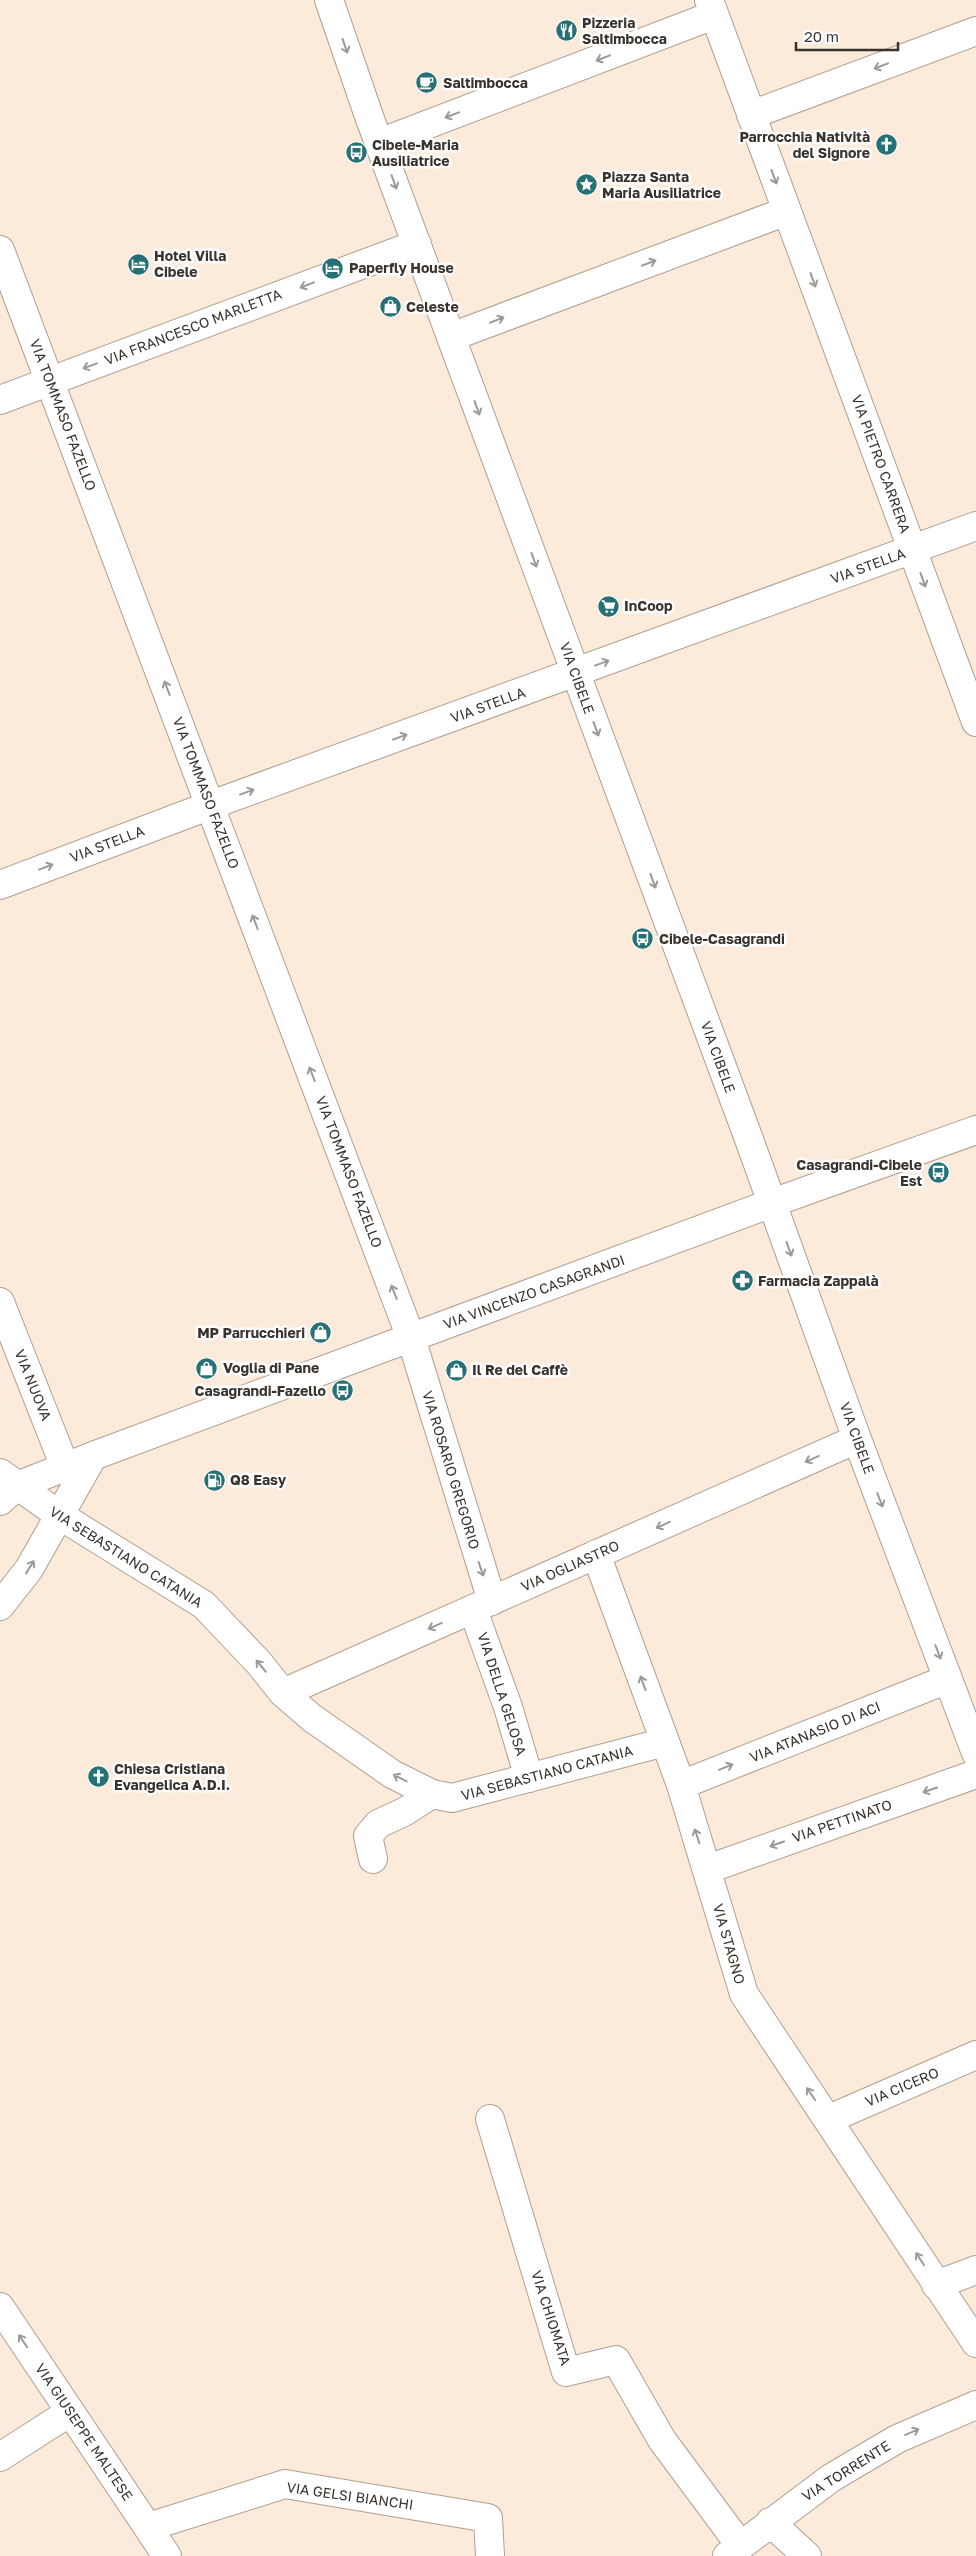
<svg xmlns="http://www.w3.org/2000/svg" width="976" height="2556" font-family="'Golos Text',sans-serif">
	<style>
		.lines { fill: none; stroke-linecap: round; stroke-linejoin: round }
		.minor-casing { stroke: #b09f90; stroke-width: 30 }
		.major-casing { stroke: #b09f90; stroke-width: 30 }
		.minor { stroke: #fff; stroke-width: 28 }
		.major { stroke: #fff; stroke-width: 28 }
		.oneway { stroke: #9c9996 }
		.labels { text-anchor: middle; stroke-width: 5; stroke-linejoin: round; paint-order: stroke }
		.poi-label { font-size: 14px; font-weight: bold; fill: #3a332d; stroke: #fff; text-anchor: start }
		.street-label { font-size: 14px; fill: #3a332d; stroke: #fff }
	</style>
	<rect width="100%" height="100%" fill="#fceada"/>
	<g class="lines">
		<defs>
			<path id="minor" d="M 329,0 L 370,119 L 750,1142 L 857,1439 L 976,1753
				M 709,0 L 976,722
				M 751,115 L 976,31
				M 379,143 L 714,15
				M 0,250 L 411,1338 L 492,1601
				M 451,337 L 787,211
				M 0,400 L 417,244
				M 0,885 L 211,805 L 976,526
				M 0,1302 L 65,1467
				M 0,1473 L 59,1515 L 204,1605 L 259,1663 L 283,1693 L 312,1718 L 392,1774 L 432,1794 L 452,1798 L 665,1742
				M 596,1554 L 681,1785 L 744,1994 L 976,2343
				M 473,1610 L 508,1707 L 529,1778
				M 283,1693 L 857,1439
				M 681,1785 L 948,1679
				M 373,1859 L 368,1836 L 378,1824 L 404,1812 L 432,1794
				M 708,1869 L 976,1774
				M 490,2119 L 566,2372 L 616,2360 L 662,2440 L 740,2545
				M 829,2119 L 976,2055
				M 936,2285 L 976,2270
				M 0,2307 L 167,2556
				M 0,2457 L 70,2412
				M 770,2522 L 807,2556
				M 148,2527 L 285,2484 L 488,2518 L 490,2556
				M 727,2556 L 831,2478 L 897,2439 L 976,2405"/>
			<path id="major" d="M 0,1501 L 17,1486 L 93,1456 L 772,1203 L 976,1130
				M 0,1606 L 29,1569 L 93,1456"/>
		</defs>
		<use href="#minor" class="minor-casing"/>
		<use href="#major" class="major-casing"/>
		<use href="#minor" class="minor"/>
		<use href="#major" class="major"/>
	</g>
	<defs><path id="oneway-shaft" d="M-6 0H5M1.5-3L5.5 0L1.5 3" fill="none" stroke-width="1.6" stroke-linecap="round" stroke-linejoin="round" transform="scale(1.25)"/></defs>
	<g class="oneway">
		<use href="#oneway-shaft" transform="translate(345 46) rotate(71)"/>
		<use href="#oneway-shaft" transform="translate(603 58) rotate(159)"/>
		<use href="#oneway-shaft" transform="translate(881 66) rotate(159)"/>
		<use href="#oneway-shaft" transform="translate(452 115) rotate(159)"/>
		<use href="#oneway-shaft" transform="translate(774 177) rotate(70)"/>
		<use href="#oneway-shaft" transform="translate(394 182) rotate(70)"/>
		<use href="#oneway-shaft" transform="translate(649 263) rotate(-21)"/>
		<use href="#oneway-shaft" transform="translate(813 280) rotate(70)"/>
		<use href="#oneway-shaft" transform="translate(307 285) rotate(159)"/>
		<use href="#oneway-shaft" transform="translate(497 320) rotate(-21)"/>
		<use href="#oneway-shaft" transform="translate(90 366) rotate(160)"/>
		<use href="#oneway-shaft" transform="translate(477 408) rotate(70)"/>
		<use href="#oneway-shaft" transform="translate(534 560) rotate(70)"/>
		<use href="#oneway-shaft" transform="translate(923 580) rotate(70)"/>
		<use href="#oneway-shaft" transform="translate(602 663) rotate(-20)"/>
		<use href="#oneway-shaft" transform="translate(167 688) rotate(-111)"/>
		<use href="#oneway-shaft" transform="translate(596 729) rotate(70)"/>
		<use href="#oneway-shaft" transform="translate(400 737) rotate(-20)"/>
		<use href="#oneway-shaft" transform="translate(247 792) rotate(-20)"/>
		<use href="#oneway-shaft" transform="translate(46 867) rotate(-21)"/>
		<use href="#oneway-shaft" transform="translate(653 881) rotate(70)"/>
		<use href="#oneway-shaft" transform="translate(255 922) rotate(-111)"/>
		<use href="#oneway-shaft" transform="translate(312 1074) rotate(-111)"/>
		<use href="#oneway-shaft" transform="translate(789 1249) rotate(70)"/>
		<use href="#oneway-shaft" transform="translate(394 1292) rotate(-111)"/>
		<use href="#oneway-shaft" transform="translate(812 1459) rotate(156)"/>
		<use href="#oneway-shaft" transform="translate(880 1500) rotate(69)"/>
		<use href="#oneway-shaft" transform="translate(663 1525) rotate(156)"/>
		<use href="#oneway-shaft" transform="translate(30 1567) rotate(-58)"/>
		<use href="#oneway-shaft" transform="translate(481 1569) rotate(71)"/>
		<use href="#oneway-shaft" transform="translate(435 1626) rotate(156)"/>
		<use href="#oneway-shaft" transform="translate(938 1652) rotate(69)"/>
		<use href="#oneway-shaft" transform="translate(261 1666) rotate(-130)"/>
		<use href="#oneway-shaft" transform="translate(643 1683) rotate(-110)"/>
		<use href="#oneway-shaft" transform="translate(726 1767) rotate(-22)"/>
		<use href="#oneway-shaft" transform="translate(400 1778) rotate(-153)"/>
		<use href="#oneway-shaft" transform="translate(930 1790) rotate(161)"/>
		<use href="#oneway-shaft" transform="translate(697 1836) rotate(-108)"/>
		<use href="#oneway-shaft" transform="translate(777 1844) rotate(161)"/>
		<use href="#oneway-shaft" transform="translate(811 2094) rotate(-124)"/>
		<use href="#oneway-shaft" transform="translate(920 2259) rotate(-123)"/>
		<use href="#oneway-shaft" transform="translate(23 2341) rotate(-124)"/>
		<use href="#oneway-shaft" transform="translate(912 2432) rotate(-23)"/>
	</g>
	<defs>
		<symbol id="restaurant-disc" viewBox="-11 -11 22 22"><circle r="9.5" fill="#267175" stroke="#fff"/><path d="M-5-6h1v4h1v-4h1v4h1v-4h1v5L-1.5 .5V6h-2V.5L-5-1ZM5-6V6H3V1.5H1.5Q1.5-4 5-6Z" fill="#fff"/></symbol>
		<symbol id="cafe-disc" viewBox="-11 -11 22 22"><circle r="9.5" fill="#267175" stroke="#fff"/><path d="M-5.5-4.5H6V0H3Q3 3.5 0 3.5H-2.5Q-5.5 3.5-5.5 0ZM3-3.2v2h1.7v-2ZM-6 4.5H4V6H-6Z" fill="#fff"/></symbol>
		<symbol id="church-disc" viewBox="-11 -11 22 22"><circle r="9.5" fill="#267175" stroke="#fff"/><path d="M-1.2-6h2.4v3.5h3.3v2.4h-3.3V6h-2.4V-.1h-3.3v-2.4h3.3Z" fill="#fff"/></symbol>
		<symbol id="bus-disc" viewBox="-11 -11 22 22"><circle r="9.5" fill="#267175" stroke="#fff"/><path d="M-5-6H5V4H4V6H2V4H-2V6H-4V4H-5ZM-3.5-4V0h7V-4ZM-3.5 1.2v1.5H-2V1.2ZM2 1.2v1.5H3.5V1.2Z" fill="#fff"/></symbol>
		<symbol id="sight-disc" viewBox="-11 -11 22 22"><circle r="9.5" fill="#267175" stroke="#fff"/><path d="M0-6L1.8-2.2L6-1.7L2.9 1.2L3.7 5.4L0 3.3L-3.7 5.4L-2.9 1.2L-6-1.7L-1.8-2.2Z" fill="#fff"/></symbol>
		<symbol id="hotel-disc" viewBox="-11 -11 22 22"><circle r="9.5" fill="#267175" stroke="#fff"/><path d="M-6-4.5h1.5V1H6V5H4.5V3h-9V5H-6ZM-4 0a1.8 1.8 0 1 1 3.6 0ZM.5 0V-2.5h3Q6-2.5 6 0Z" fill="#fff"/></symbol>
		<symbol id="shop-disc" viewBox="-11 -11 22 22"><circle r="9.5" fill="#267175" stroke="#fff"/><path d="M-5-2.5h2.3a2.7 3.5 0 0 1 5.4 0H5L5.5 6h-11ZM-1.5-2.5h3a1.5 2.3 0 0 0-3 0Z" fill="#fff"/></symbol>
		<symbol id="supermarket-disc" viewBox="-11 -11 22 22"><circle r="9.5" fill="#267175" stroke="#fff"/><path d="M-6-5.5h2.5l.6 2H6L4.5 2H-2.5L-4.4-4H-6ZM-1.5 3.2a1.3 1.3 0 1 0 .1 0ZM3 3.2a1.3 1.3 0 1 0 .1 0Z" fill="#fff"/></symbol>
		<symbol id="pharmacy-disc" viewBox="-11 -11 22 22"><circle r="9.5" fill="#267175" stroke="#fff"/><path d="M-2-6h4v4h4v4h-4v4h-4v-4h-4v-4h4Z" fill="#fff"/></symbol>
		<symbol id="fuel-disc" viewBox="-11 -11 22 22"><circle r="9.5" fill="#267175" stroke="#fff"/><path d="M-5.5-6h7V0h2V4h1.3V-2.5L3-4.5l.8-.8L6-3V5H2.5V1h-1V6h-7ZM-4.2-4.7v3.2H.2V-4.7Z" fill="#fff"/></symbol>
	</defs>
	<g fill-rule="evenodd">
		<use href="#restaurant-disc" x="554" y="18" width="25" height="25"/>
		<use href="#cafe-disc" x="414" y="70" width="25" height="25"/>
		<use href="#church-disc" x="874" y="132" width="25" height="25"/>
		<use href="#bus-disc" x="344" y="140" width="25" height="25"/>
		<use href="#sight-disc" x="574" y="172" width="25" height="25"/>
		<use href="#hotel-disc" x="126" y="252" width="25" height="25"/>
		<use href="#hotel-disc" x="320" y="256" width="25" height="25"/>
		<use href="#shop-disc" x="378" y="294" width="25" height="25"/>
		<use href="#supermarket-disc" x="596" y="594" width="25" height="25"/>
		<use href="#bus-disc" x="630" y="926" width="25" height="25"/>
		<use href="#bus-disc" x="926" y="1160" width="25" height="25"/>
		<use href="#pharmacy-disc" x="730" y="1268" width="25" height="25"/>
		<use href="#shop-disc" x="308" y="1320" width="25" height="25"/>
		<use href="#shop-disc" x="194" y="1356" width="25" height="25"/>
		<use href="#shop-disc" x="444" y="1358" width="25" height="25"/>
		<use href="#bus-disc" x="330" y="1378" width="25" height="25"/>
		<use href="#fuel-disc" x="202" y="1468" width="25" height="25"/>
		<use href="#church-disc" x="86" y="1764" width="25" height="25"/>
	</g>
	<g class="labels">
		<g class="poi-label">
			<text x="582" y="28">Pizzeria<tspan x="582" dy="16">Saltimbocca</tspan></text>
			<text x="443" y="88">Saltimbocca</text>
			<text x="870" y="142" text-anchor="end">Parrocchia Natività<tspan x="870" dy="16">del Signore</tspan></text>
			<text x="372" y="150">Cibele-Maria<tspan x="372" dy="16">Ausiliatrice</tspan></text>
			<text x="602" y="182">Piazza Santa<tspan x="602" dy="16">Maria Ausiliatrice</tspan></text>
			<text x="154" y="261">Hotel Villa<tspan x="154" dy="16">Cibele</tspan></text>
			<text x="349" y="273">Paperfly House</text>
			<text x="406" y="312">Celeste</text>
			<text x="624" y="611">InCoop</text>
			<text x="659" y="944">Cibele-Casagrandi</text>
			<text x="922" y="1170" text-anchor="end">Casagrandi-Cibele<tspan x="922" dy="16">Est</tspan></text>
			<text x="758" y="1286">Farmacia Zappalà</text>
			<text x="305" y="1338" text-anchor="end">MP Parrucchieri</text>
			<text x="223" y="1373">Voglia di Pane</text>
			<text x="472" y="1375">Il Re del Caffè</text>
			<text x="326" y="1396" text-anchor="end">Casagrandi-Fazello</text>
			<text x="230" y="1485">Q8 Easy</text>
			<text x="114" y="1774">Chiesa Cristiana<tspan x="114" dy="16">Evangelica A.D.I.</tspan></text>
		</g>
		<g class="street-label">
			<text transform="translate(193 327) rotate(-21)" y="5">VIA FRANCESCO MARLETTA</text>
			<text transform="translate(63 415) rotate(69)" y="5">VIA TOMMASO FAZELLO</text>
			<text transform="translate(881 464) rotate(70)" y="5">VIA PIETRO CARRERA</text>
			<text transform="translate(868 566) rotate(-20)" y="5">VIA STELLA</text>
			<text transform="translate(577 678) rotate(70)" y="5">VIA CIBELE</text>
			<text transform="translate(488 705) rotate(-20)" y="5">VIA STELLA</text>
			<text transform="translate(206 793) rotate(69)" y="5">VIA TOMMASO FAZELLO</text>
			<text transform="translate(107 844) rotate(-21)" y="5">VIA STELLA</text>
			<text transform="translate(718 1057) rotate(70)" y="5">VIA CIBELE</text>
			<text transform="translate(349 1172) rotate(69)" y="5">VIA TOMMASO FAZELLO</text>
			<text transform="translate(534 1292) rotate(-20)" y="5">VIA VINCENZO CASAGRANDI</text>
			<text transform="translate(33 1385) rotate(68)" y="5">VIA NUOVA</text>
			<text transform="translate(857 1438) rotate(70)" y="5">VIA CIBELE</text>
			<text transform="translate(451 1470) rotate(73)" y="5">VIA ROSARIO GREGORIO</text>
			<text transform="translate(126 1557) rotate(32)" y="5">VIA SEBASTIANO CATANIA</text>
			<text transform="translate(570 1566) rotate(-24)" y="5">VIA OGLIASTRO</text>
			<text transform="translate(502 1694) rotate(72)" y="5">VIA DELLA GELOSA</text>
			<text transform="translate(815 1732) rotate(-22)" y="5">VIA ATANASIO DI ACI</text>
			<text transform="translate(547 1773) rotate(-15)" y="5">VIA SEBASTIANO CATANIA</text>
			<text transform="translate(842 1821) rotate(-19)" y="5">VIA PETTINATO</text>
			<text transform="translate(729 1944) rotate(74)" y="5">VIA STAGNO</text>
			<text transform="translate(902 2087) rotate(-23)" y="5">VIA CICERO</text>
			<text transform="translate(551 2318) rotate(72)" y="5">VIA CHIOMATA</text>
			<text transform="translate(84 2432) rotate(56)" y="5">VIA GIUSEPPE MALTESE</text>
			<text transform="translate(846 2471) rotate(-32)" y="5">VIA TORRENTE</text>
			<text transform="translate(350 2496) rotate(8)" y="5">VIA GELSI BIANCHI</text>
		</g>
	</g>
	<path d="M796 42v8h102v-8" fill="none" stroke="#3a332d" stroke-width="2.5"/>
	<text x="804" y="42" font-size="15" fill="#3a332d" stroke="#ffffff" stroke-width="4" paint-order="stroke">20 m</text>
</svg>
